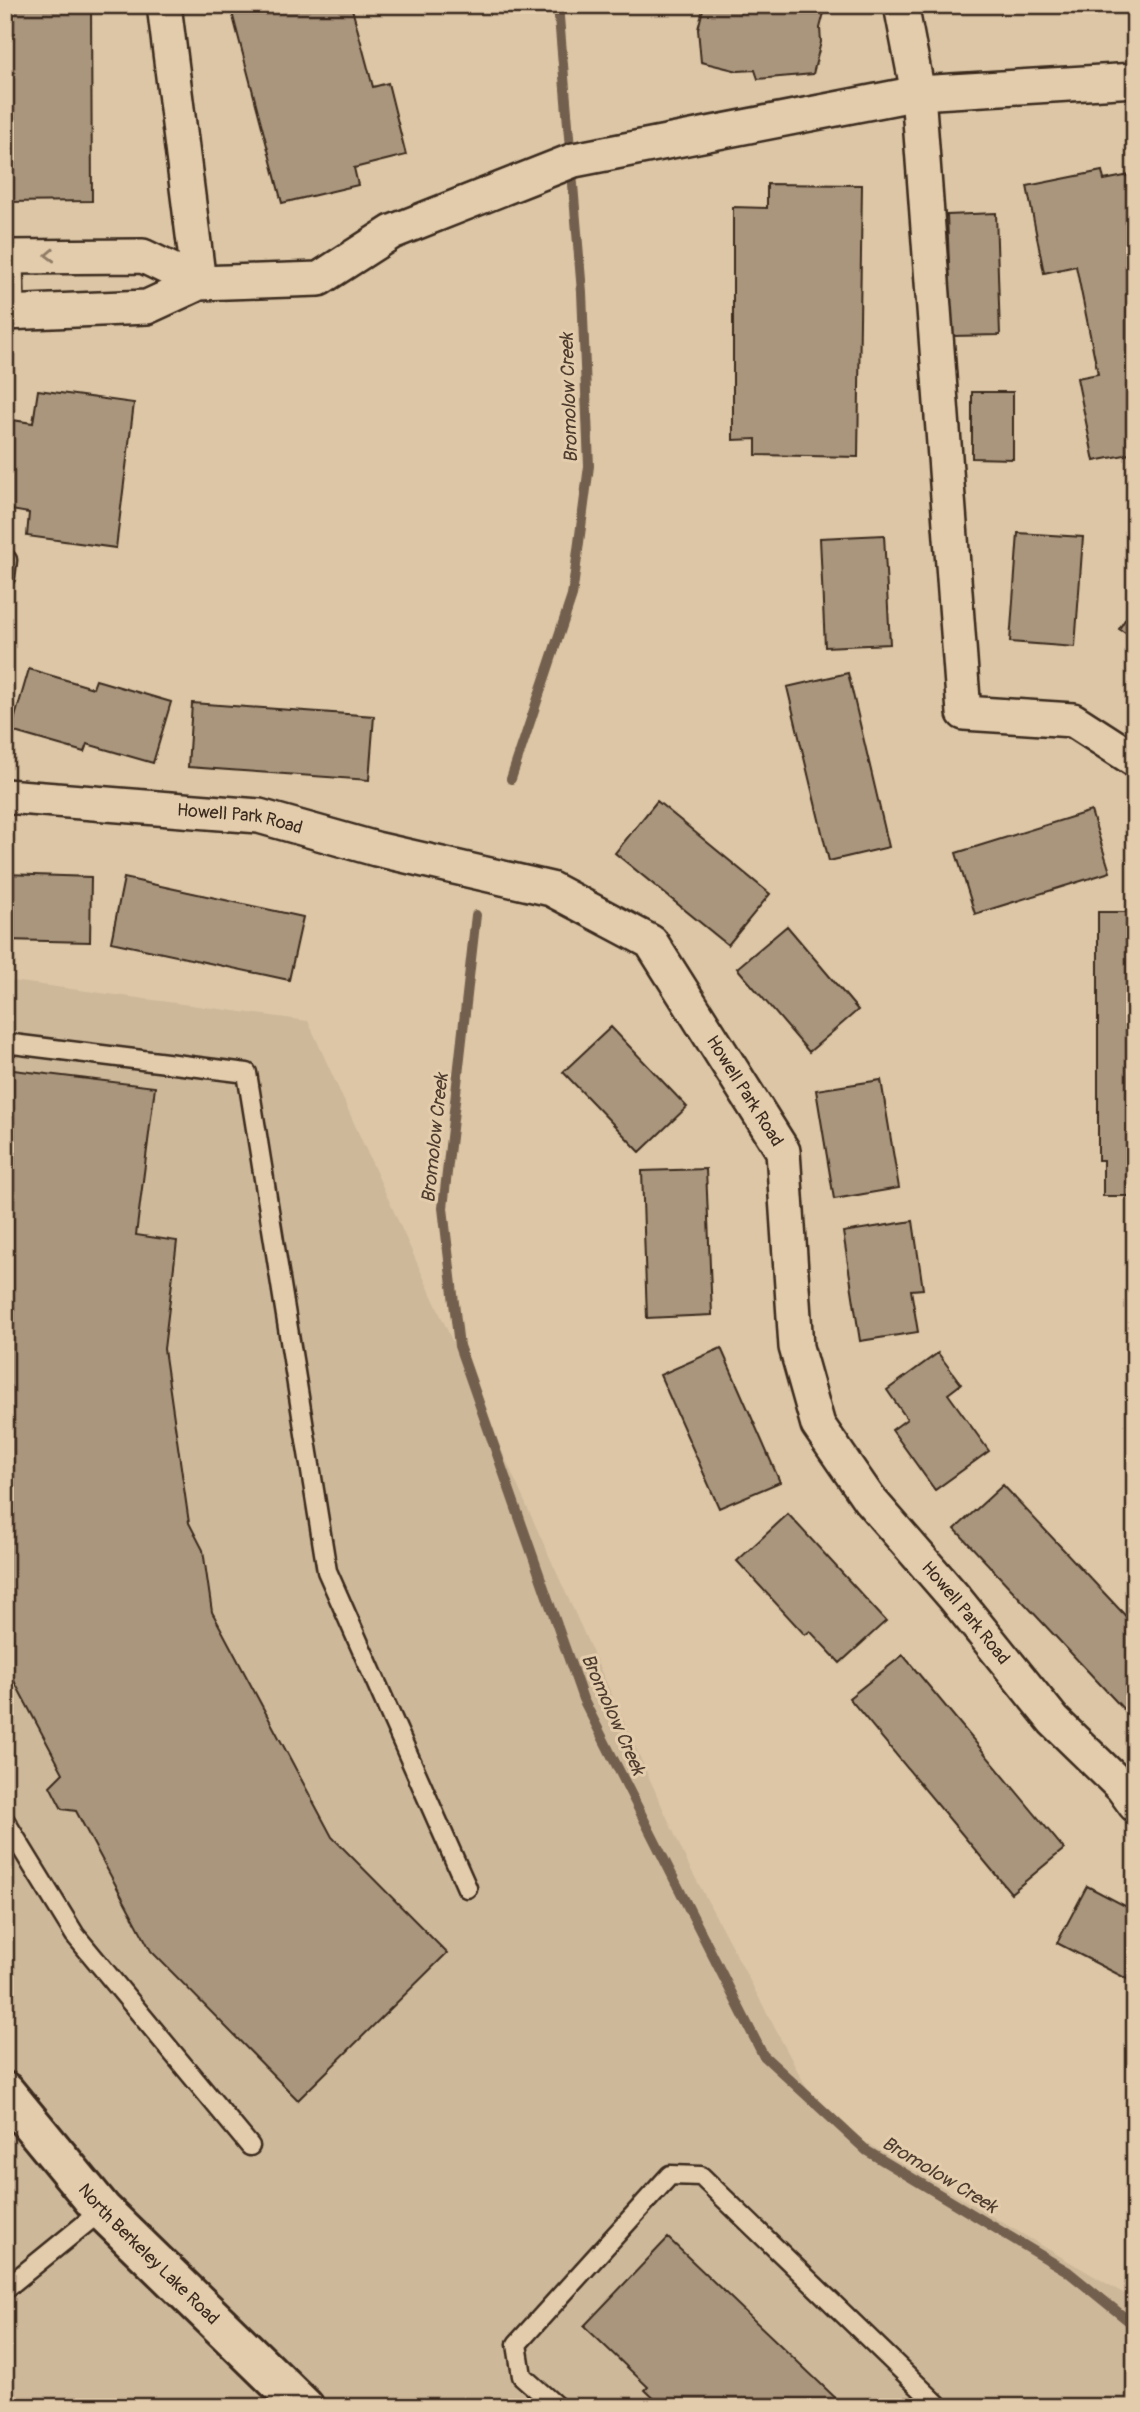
<svg xmlns="http://www.w3.org/2000/svg" width="1140" height="2412" font-family="Pangolin,sans-serif">
	<style>
		.built { fill: #cdb89a }
		.lines { fill: none; stroke-linecap: round; stroke-linejoin: round }
		.stream { stroke: #735f4d; stroke-width: 10 }
		.building { fill: #aa967d; stroke: #3b2a1e; stroke-width: 2 }
		.service-casing { stroke: #3b2a1e; stroke-width: 23 }
		.minor-casing { stroke: #3b2a1e; stroke-width: 38 }
		.tertiary-casing { stroke: #3b2a1e; stroke-width: 44 }
		.service { stroke: #e3ccac; stroke-width: 18 }
		.minor { stroke: #e3ccac; stroke-width: 33 }
		.tertiary { stroke: #e3ccac; stroke-width: 38 }
		.oneway { stroke: #8f7b65 }
		.labels { text-anchor: middle; stroke-width: 6; stroke-linejoin: round; paint-order: stroke }
		.street-label { font-size: 18px; fill: #3b2a1e; stroke: #e3ccac }
		.water-label { font-size: 19px; font-style: italic; fill: #4e3c2e; stroke: #e3ccac }
	</style>
	<rect width="100%" height="100%" fill="#dcc6a6"/>
	<filter id="ink" filterUnits="userSpaceOnUse"><feTurbulence type="fractalNoise" baseFrequency=".0143" numOctaves="2"/><feDisplacementMap in="SourceGraphic" scale="14" xChannelSelector="R" yChannelSelector="G"/><feConvolveMatrix kernelMatrix="1 2 1 2 8 2 1 2 1" color-interpolation-filters="sRGB"/></filter>
	<g filter="url(#ink)">
		<path class="built" d="M 5,980 L 308,1021 L 688,1864 L 822,2117 L 1135,2300 L 1135,2407 L 5,2407 Z"/>
		<g class="lines">
			<path class="stream" d="M 511,779 L 572,596 L 589,466 L 582,292 L 558,5
				M 476,915 L 443,1208 L 459,1346 L 583,1699 L 763,2055 L 867,2151 L 1067,2271 L 1135,2326"/>
		</g>
		<path class="building" d="M 5,5 L 91,5 L 92,201 L 5,202 Z
			M 230,5 L 351,5 L 373,87 L 388,83 L 406,155 L 354,168 L 358,185 L 282,203 Z
			M 704,5 L 826,5 L 820,28 L 821,42 L 813,74 L 758,79 L 755,70 L 738,71 L 701,62 L 698,29 Z
			M 1102,171 L 1104,180 L 1135,174 L 1135,453 L 1094,461 L 1077,378 L 1098,374 L 1076,266 L 1044,273 L 1027,186 Z
			M 767,184 L 862,185 L 858,457 L 756,455 L 756,439 L 733,440 L 733,207 L 767,208 Z
			M 996,213 L 1000,335 L 952,336 L 947,215 Z
			M 38,390 L 134,403 L 116,548 L 27,536 L 29,513 L 5,509 L 5,419 L 33,423 Z
			M 972,392 L 1013,392 L 1013,459 L 972,458 Z
			M 1018,533 L 1083,537 L 1075,647 L 1010,642 Z
			M 884,535 L 890,644 L 825,647 L 820,538 Z
			M 1135,604 L 1135,639 L 1119,629 Z
			M 29,669 L 93,688 L 96,680 L 171,702 L 153,763 L 87,744 L 84,752 L 11,731 Z
			M 848,673 L 889,847 L 829,861 L 787,687 Z
			M 192,703 L 374,716 L 369,780 L 188,767 Z
			M 657,801 L 770,894 L 728,945 L 615,853 Z
			M 1091,811 L 1110,872 L 975,914 L 956,853 Z
			M 5,874 L 91,877 L 90,942 L 5,940 Z
			M 124,878 L 303,917 L 289,980 L 111,942 Z
			M 1098,912 L 1135,912 L 1135,1196 L 1103,1196 L 1103,1160 L 1098,1160 Z
			M 787,926 L 858,1010 L 809,1052 L 737,968 Z
			M 611,1027 L 687,1107 L 640,1152 L 563,1072 Z
			M 5,1069 L 155,1087 L 136,1235 L 177,1241 L 164,1349 L 189,1523 L 203,1550 L 212,1612 L 332,1837 L 447,1953 L 298,2100 L 151,1951 L 76,1811 L 62,1809 L 50,1786 L 63,1773 L 5,1664 Z
			M 881,1080 L 899,1188 L 834,1199 L 816,1090 Z
			M 706,1169 L 712,1315 L 647,1318 L 642,1171 Z
			M 913,1221 L 923,1289 L 911,1290 L 918,1332 L 860,1341 L 843,1232 Z
			M 721,1348 L 780,1482 L 719,1508 L 660,1375 Z
			M 938,1353 L 961,1384 L 948,1394 L 989,1451 L 935,1490 L 892,1430 L 907,1419 L 887,1390 Z
			M 1003,1485 L 1135,1626 L 1135,1708 L 1128,1714 L 955,1529 Z
			M 788,1514 L 886,1621 L 840,1663 L 810,1631 L 805,1635 L 737,1561 Z
			M 903,1655 L 1064,1849 L 1011,1893 L 849,1698 Z
			M 1087,1886 L 1135,1911 L 1135,1983 L 1057,1943 Z
			M 668,2238 L 845,2407 L 663,2407 L 645,2390 L 648,2387 L 584,2326 Z"/>
		<g class="lines">
			<defs>
				<path id="service" d="M 5,577 L 7,560
					M 5,1043 L 247,1073 L 327,1571 L 467,1888
					M 5,1821 L 75,1935 L 250,2146
					M 5,2289 L 102,2210
					M 557,2407 L 522,2376 L 517,2344 L 670,2175 L 701,2176 L 940,2407"/>
				<g id="minor">
					<path d="M 164,5 L 199,283"/>
					<path d="M 901,5 L 918,93 L 964,713 L 1073,720 L 1135,760"/>
					<path d="M 6,256 L 7,313"/>
					<path d="M 5,257 L 143,256 L 199,283"/>
					<path d="M 5,313 L 147,307 L 199,283 L 319,279 L 392,232 L 574,160 L 918,93 L 1135,80"/>
					<path id="s1" d="M 5,796 L 259,816 L 376,849 L 551,889 L 651,942 L 783,1151 L 796,1347 L 818,1425 L 869,1499 L 954,1597 L 1054,1721 L 1122,1787 L 1135,1805"/>
				</g>
				<g id="tertiary">
					<path id="s2" d="M 5,2092 L 102,2210 L 304,2407"/>
				</g>
			</defs>
			<use href="#service" class="service-casing"/>
			<use href="#minor" class="minor-casing"/>
			<use href="#tertiary" class="tertiary-casing"/>
			<use href="#service" class="service"/>
			<use href="#minor" class="minor"/>
			<use href="#tertiary" class="tertiary"/>
		</g>
		<defs><path id="oneway-chevron" d="M-2-3.5L2.5 0L-2 3.5" fill="none" stroke-width="1.6" stroke-linecap="round" stroke-linejoin="round" transform="scale(1.75)"/></defs>
		<use class="oneway" href="#oneway-chevron" transform="translate(50 255) rotate(178)"/>
	</g>
	<g class="labels">
		<g class="street-label">
			<text dy="6" stroke="none"><textPath href="#s1" startOffset="236">Howell Park Road</textPath></text>
			<text dy="6" stroke="none"><textPath href="#s1" startOffset="845">Howell Park Road</textPath></text>
			<text dy="6" stroke="none"><textPath href="#s1" startOffset="1433">Howell Park Road</textPath></text>
			<text dy="6" stroke="none"><textPath href="#s2" startOffset="217">North Berkeley Lake Road</textPath></text>
		</g>
		<g class="water-label">
			<text transform="translate(568 398) rotate(-92)" y="7">Bromolow Creek</text>
			<text transform="translate(434 1138) rotate(-84)" y="7">Bromolow Creek</text>
			<text transform="translate(614 1714) rotate(66)" y="7">Bromolow Creek</text>
			<text transform="translate(940 2174) rotate(31)" y="7">Bromolow Creek</text>
		</g>
	</g>
	<rect width="1140" height="2412" fill="none" stroke="#e3ccac" stroke-width="28"/>
	<rect x="14" y="14" width="1112" height="2384" fill="none" stroke="#3b2a1e" stroke-width="2.5" filter="url(#ink)"/>
</svg>
